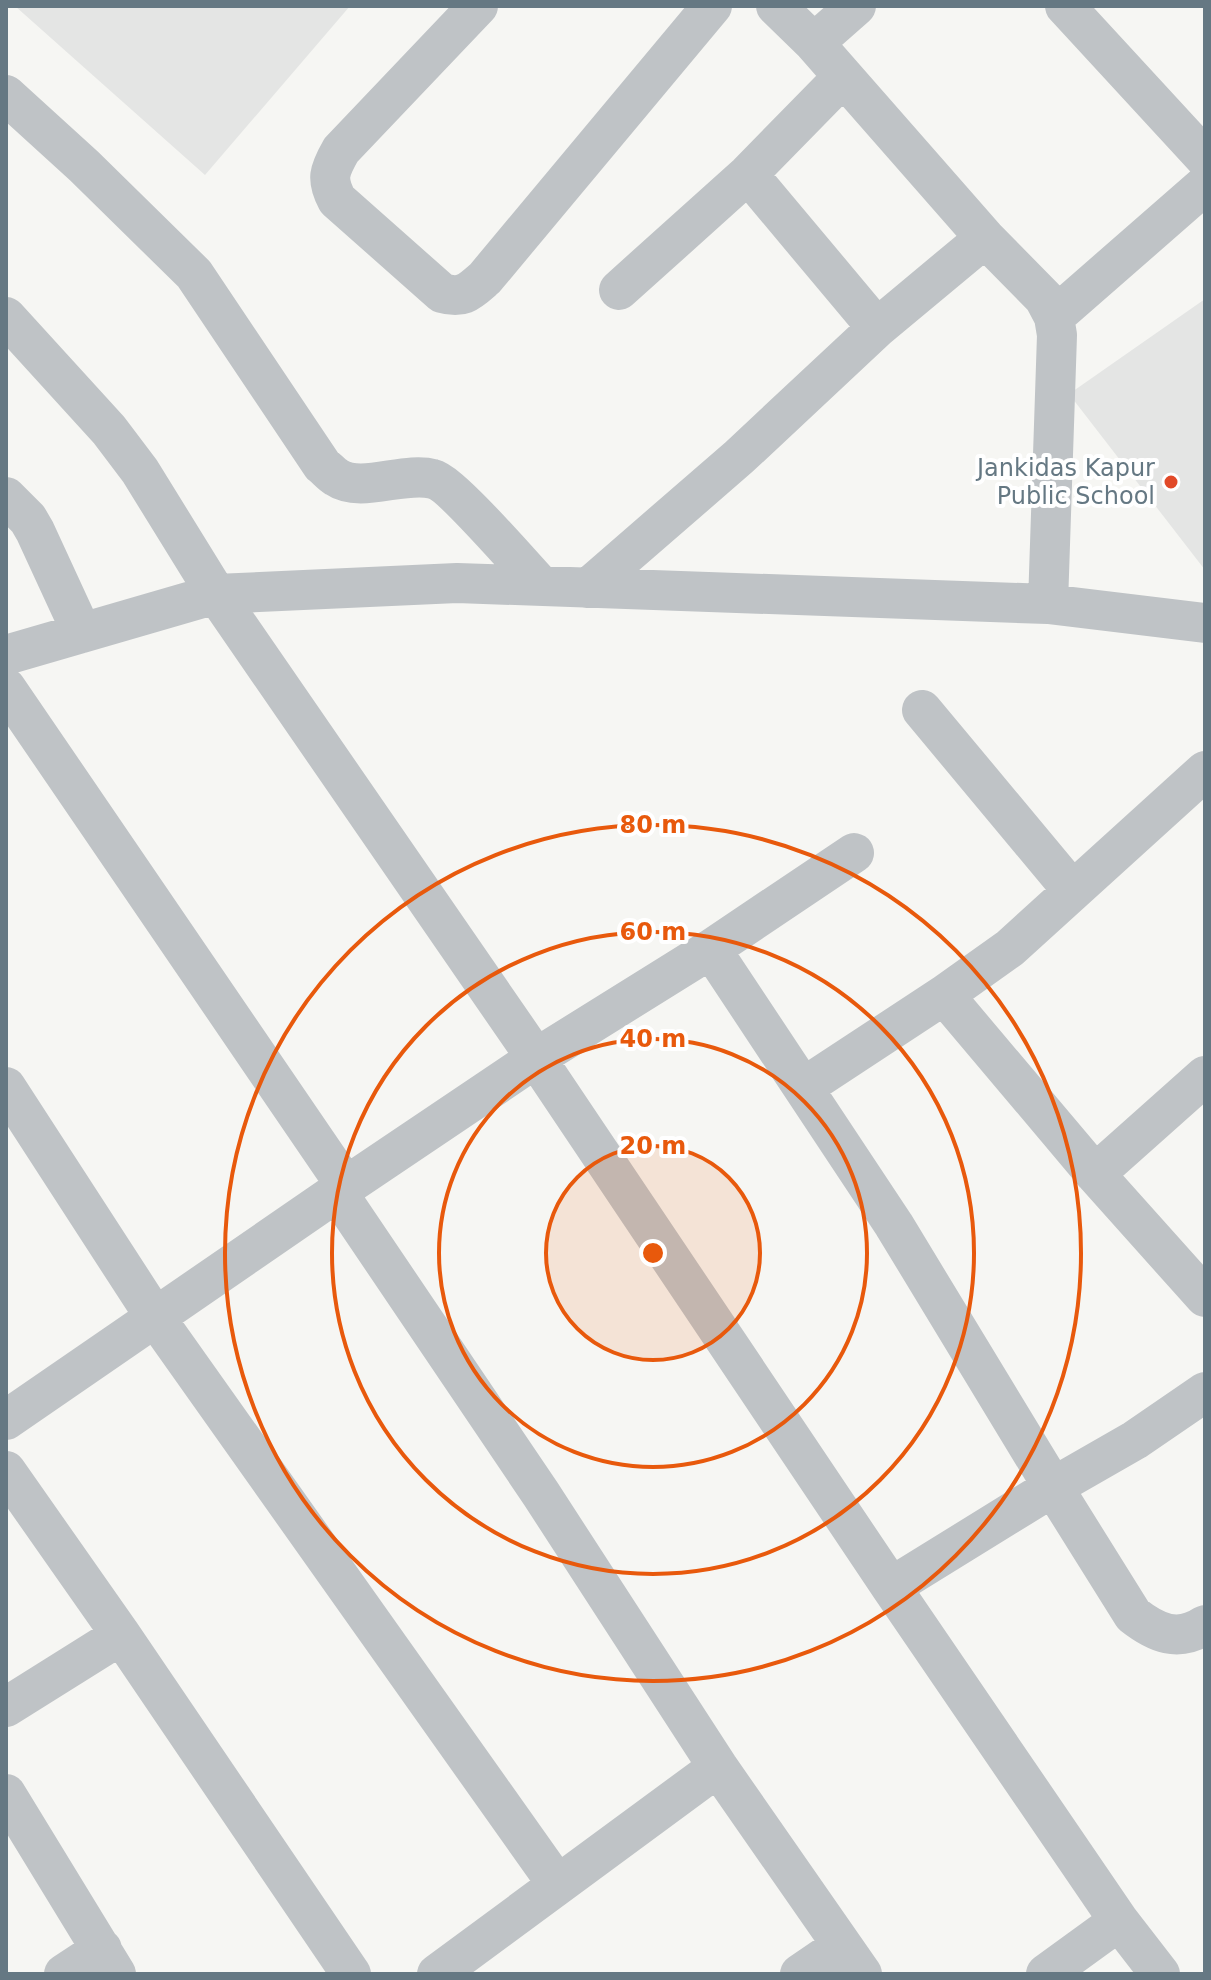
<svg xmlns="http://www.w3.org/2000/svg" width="1211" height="1980" font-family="'DejaVu Sans',sans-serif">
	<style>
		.built { fill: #e4e5e4 }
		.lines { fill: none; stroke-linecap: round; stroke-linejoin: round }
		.minor { stroke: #bfc3c6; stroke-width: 40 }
		.ring { fill: none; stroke: #e8590c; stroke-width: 4 }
		.poi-dot { fill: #e14928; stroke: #fff; stroke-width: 3 }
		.labels { text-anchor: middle; stroke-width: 8; stroke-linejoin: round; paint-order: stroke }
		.poi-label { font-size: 24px; fill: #657883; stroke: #fff; text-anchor: end }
		.centre { fill: #e8590c; stroke: #fff; stroke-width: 4 }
		.ring-label { font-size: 24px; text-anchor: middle; font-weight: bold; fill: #e8590c; stroke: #fff; stroke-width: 8; stroke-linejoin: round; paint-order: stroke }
	</style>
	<rect width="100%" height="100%" fill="#f6f6f3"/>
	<path class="built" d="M 15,6 L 350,6 L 205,175 Z
		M 1205,299 L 1205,570 L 1069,394 Z"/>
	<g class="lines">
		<path class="minor" d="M 478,6 L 341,150 C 329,171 326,179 337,200 L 442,293 C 463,299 469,292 485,278 L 712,6
			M 776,6 L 814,43 L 985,238 L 1044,298 L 1054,317 L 1057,335 L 1048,604
			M 1065,6 L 1205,158
			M 814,43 L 856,6
			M 6,95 L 84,166 L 194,274 L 322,465 C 327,469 331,474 336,477 C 361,494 404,471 433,479 C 451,483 523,567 541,586
			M 748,174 L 877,328
			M 619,290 L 748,174 L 843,77
			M 6,317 L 109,430 L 140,471 L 216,594 L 536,1058 L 891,1587 L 1119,1921 L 1160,1974
			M 1054,317 L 1205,185
			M 6,497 L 28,519 L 35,531 L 82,633
			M 588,588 L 739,457 L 877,328 L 985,238
			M 6,655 L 216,594 L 457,583 L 1048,604 L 1205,623
			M 6,688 L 346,1186
			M 922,710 L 1072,890
			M 711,949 L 894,1225 L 1053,1487 L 1133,1615 C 1156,1633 1178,1643 1205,1625
			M 944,995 L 1095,1174 L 1205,1297
			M 6,1087 L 155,1317 L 557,1884
			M 804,1087 L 944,995 L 1010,948 L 1205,771
			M 1095,1174 L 1205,1076
			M 337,1192 L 541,1494 L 718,1767 L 862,1974
			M 6,1420 L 346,1186 L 536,1058 L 711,949 L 854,853
			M 6,1471 L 121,1635 L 351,1974
			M 891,1587 L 1053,1487 L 1135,1440 L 1205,1392
			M 6,1707 L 121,1635
			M 6,1794 L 116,1974
			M 64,1974 L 102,1949
			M 437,1974 L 718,1767
			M 800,1974 L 841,1946
			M 1046,1974 L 1119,1921"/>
	</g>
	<circle cx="653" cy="1253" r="107" fill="#e8590c" fill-opacity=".12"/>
	<g class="ring">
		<circle cx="653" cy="1253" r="107"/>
		<circle cx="653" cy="1253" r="214"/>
		<circle cx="653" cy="1253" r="321"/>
		<circle cx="653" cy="1253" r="428"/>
	</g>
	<circle class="poi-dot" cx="1171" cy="482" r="8"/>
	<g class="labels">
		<g class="poi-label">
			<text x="1155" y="476">Jankidas Kapur<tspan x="1155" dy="28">Public School</tspan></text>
		</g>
	</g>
	<circle cx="653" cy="1253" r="12" class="centre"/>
	<g class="ring-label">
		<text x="653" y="833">80 m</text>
		<text x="653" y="940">60 m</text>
		<text x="653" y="1047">40 m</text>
		<text x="653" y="1154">20 m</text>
	</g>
	<rect width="1211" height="1980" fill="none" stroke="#657883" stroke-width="16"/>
</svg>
